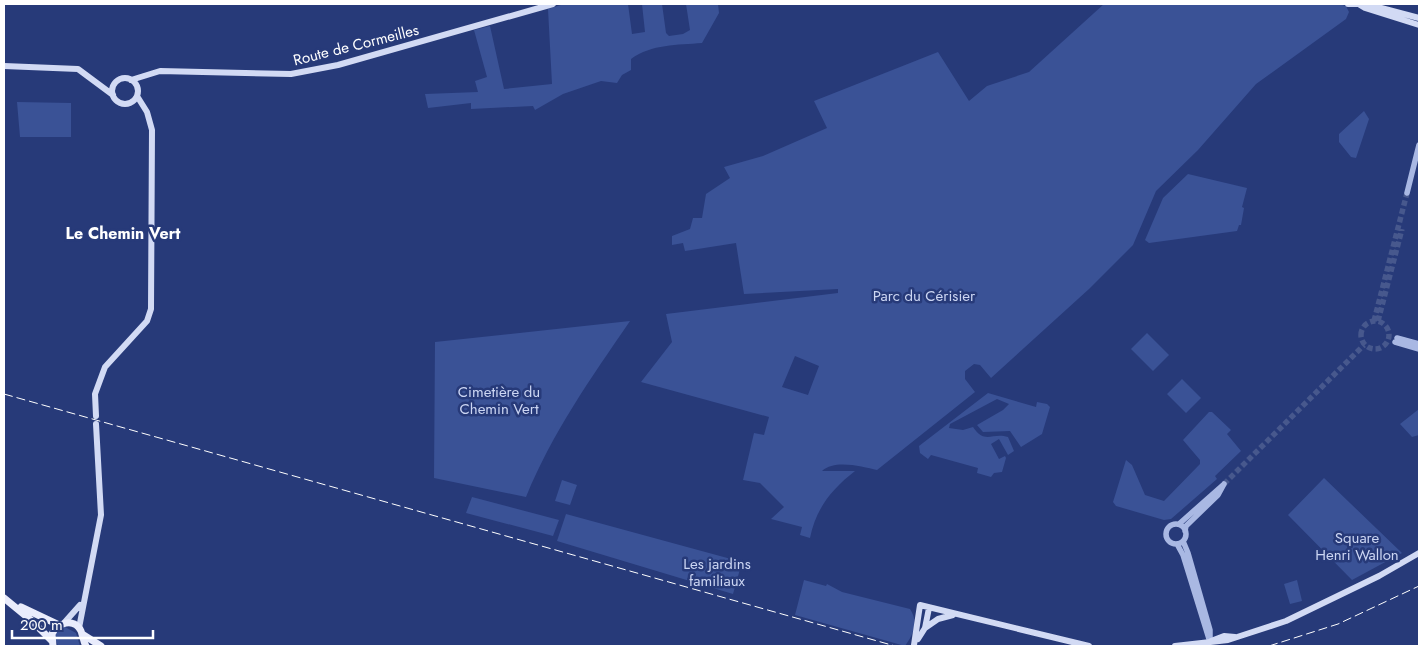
<svg xmlns="http://www.w3.org/2000/svg" width="1423" height="650" font-family="Jost,sans-serif">
	<style>
		.green { fill: #3a5296; fill-rule: evenodd }
		.lines { fill: none; stroke-linecap: round; stroke-linejoin: round }
		.tertiary-tunnel { stroke: #47588d; stroke-width: 5.5; stroke-dasharray: 5.5 3; stroke-linecap: butt }
		.tertiary { stroke: #a9b8e3; stroke-width: 5.5 }
		.secondary { stroke: #d2daf4; stroke-width: 6 }
		.primary { stroke: #e9ecfc; stroke-width: 7 }
		.rail { stroke: #fff; stroke-width: 1; stroke-dasharray: 9 4; stroke-linecap: butt }
		.labels { text-anchor: middle; stroke-width: 5; stroke-linejoin: round; paint-order: stroke }
		.street-label { font-size: 15px; fill: #fff; stroke: #273a79 }
		.park-label { font-size: 15px; fill: #ccd6f3; stroke: #273a79 }
		.neighbourhood-label { font-size: 16px; font-weight: bold; fill: #fff; stroke: #273a79 }
	</style>
	<rect width="100%" height="100%" fill="#273a79"/>
	<path class="green" d="M 564,4 L 628,4 L 632,34 L 645,32 L 642,4 L 662,4 L 666,33 L 669,36 L 683,34 L 690,30 L 686,4 L 718,4 L 719,13 L 702,43 C 677,45 652,44 631,59 L 631,70 L 622,75 L 617,83 L 601,81 L 563,94 L 535,110 L 533,106 L 471,109 L 471,103 L 428,108 L 425,94 L 478,92 L 475,81 L 487,77 L 474,30 L 490,26 L 504,89 L 552,84 L 548,9 Z
		M 1104,4 L 1339,4 L 1346,6 L 1349,12 L 1346,19 L 1256,84 L 1198,150 L 1156,191 L 1133,245 L 1089,289 L 991,378 L 980,365 L 974,364 L 965,371 L 965,379 L 975,392 L 877,470 C 863,467 835,459 822,471 L 855,471 C 832,489 816,508 810,538 L 800,535 L 802,527 L 771,519 L 784,507 L 760,483 L 743,480 L 754,433 L 764,435 L 769,417 L 641,382 L 672,342 L 666,314 L 838,293 L 838,289 L 744,294 L 736,243 L 685,251 L 683,243 L 672,245 L 672,236 L 690,229 L 693,218 L 702,218 L 706,194 L 730,178 L 724,167 L 763,156 L 827,128 L 814,101 L 938,52 L 969,101 L 987,86 L 1029,72 ZM 795,356 L 819,366 L 808,395 L 782,387 Z
		M 17,102 L 71,103 L 71,137 L 20,137 Z
		M 1364,111 L 1369,119 L 1356,158 L 1351,157 L 1339,142 L 1339,134 Z
		M 1188,174 L 1247,188 L 1242,207 L 1244,208 L 1241,225 L 1239,225 L 1237,231 L 1149,243 L 1145,240 L 1163,198 Z
		M 630,321 C 591,378 552,433 526,497 L 434,478 L 435,342 Z
		M 1147,333 L 1169,355 L 1153,371 L 1131,349 Z
		M 1182,379 L 1201,398 L 1186,413 L 1167,394 Z
		M 988,393 L 1036,407 L 1037,402 L 1047,404 L 1050,407 L 1042,434 L 1021,447 L 1010,431 L 983,432 L 977,425 L 1003,410 L 1009,404 L 997,399 L 950,424 L 949,428 L 963,430 L 973,427 C 985,445 992,432 1008,437 L 1014,451 L 1008,455 L 999,439 L 991,444 L 999,459 L 1005,456 L 1006,458 L 1002,472 L 994,473 L 991,477 L 977,473 L 978,468 L 931,455 L 928,459 L 920,453 L 919,446 Z
		M 1419,409 L 1419,435 L 1412,437 L 1400,424 Z
		M 1209,412 L 1212,412 L 1231,430 L 1227,434 L 1241,451 L 1215,476 L 1217,479 L 1171,519 L 1164,520 L 1116,506 L 1113,502 L 1126,460 L 1132,465 L 1145,495 L 1164,501 L 1200,464 L 1200,460 L 1183,440 Z
		M 1324,478 L 1402,553 L 1352,580 L 1288,515 Z
		M 562,480 L 577,485 L 570,505 L 555,501 Z
		M 472,497 L 559,520 L 553,536 L 466,513 Z
		M 566,514 L 742,562 L 733,594 L 557,541 Z
		M 804,580 L 826,586 L 827,584 L 842,592 L 910,609 C 919,622 913,635 905,646 L 795,615 Z
		M 1297,580 L 1302,601 L 1290,604 L 1284,584 Z
		M 65,627 L 76,633 L 80,646 L 58,646 L 55,638 L 56,633 Z"/>
	<g class="lines">
		<path class="tertiary-tunnel" d="M1361 335a14 14 0 1 1 28 0a14 14 0 1 1-28 0Z
			M 1374,321 L 1407,193
			M 1378,321 L 1402,229
			M 1224,484 L 1364,345"/>
		<path class="tertiary" d="M 1407,193 L 1419,145
			M 1397,338 L 1419,344
			M 1395,342 L 1419,349
			M1166 534a10 10 0 1 1 20 0a10 10 0 1 1-20 0Z
			M 1179,524 L 1223,485
			M 1185,531 L 1186,526 L 1218,495 L 1224,484
			M 1183,541 L 1188,553 L 1210,630 L 1210,641
			M 1177,544 L 1183,555 L 1209,639"/>
		<path class="secondary" d="M 1348,4 L 1366,4 L 1419,18
			M 1360,5 L 1365,8 L 1419,25
			M 4,66 L 78,69 L 113,95
			M112 91a13 13 0 1 1 26 0a13 13 0 1 1-26 0Z
			M 131,80 L 160,71 L 291,74 L 338,65 L 553,4
			M 96,416 L 95,394 L 105,367 L 147,321 L 151,309 L 152,130 L 147,112 L 137,96
			M 64,623 L 80,605
			M 79,628 L 101,515 L 96,424
			M 925,628 L 938,619 L 953,615
			M 918,639 L 925,628 L 929,608
			M 1211,641 L 1224,636 L 1235,637
			M 914,645 L 920,605 L 1089,646
			M 1175,646 L 1228,640 L 1286,621 L 1379,576 L 1419,553"/>
		<path class="primary" d="M 4,598 L 32,621 L 52,641
			M 21,607 L 59,625
			M 82,634 L 101,646
			M 53,646 L 52,634 C 57,623 74,617 81,631 C 83,636 83,641 86,646"/>
		<path class="rail" d="M 4,394 L 895,646
			M 1269,646 L 1338,624 L 1419,586"/>
	</g>
	<g class="labels">
		<g class="street-label">
			<text transform="translate(356 45) rotate(-14)" y="5">Route de Cormeilles</text>
		</g>
		<g class="park-label">
			<text x="924" y="301">Parc du Cérisier</text>
			<text x="499" y="397">Cimetière du<tspan x="499" dy="17">Chemin Vert</tspan></text>
			<text x="1357" y="543">Square<tspan x="1357" dy="17">Henri Wallon</tspan></text>
			<text x="717" y="569">Les jardins<tspan x="717" dy="17">familiaux</tspan></text>
		</g>
		<g class="neighbourhood-label">
			<text x="123" y="239">Le Chemin Vert</text>
		</g>
	</g>
	<rect width="1423" height="650" fill="none" stroke="#ffffff" stroke-width="10"/>
	<path d="M12 630v8h141v-8" fill="none" stroke="#ffffff" stroke-width="2.5"/>
	<text x="20" y="630" font-size="15" fill="#ffffff" stroke="#273a79" stroke-width="4" paint-order="stroke">200 m</text>
</svg>
